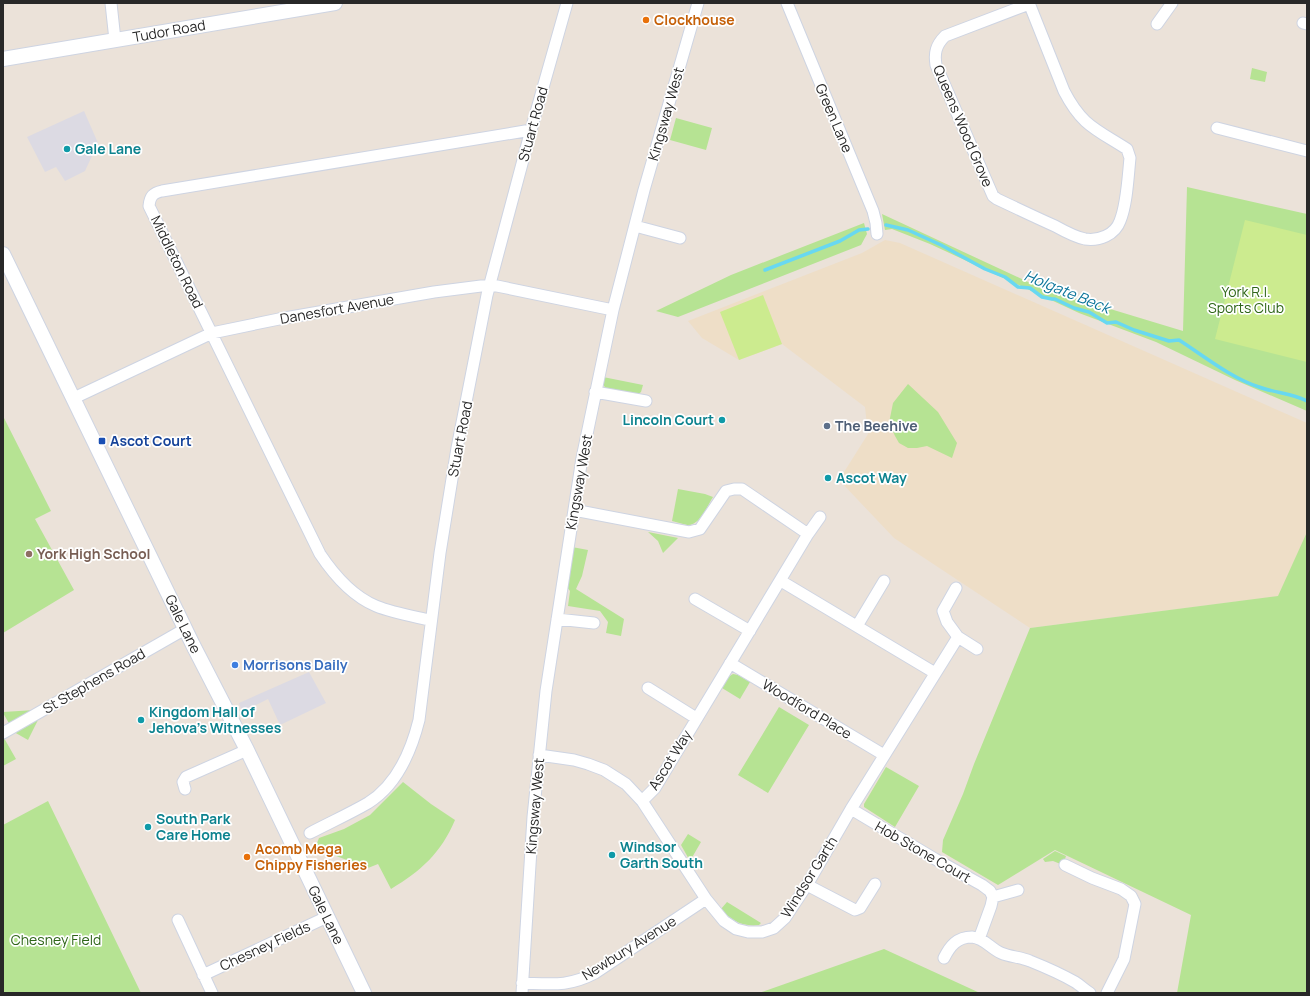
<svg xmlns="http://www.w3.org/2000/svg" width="1310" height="996" font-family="Manrope,sans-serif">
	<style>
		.industrial { fill: #dcdae3 }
		.education { fill: #eedec7 }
		.green { fill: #b6e393 }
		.pitch { fill: #cceb8f }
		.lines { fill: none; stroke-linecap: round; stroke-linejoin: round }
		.stream { stroke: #68d8f1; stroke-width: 3.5 }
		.minor-casing { stroke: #ced4e2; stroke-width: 13 }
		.tertiary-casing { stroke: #ced4e2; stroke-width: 16 }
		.minor { stroke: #fff; stroke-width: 11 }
		.tertiary { stroke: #fff; stroke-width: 14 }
		.food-dot { fill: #e8710a; stroke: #fff; stroke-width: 1.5 }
		.culture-dot { fill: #0f9aa8; stroke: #fff; stroke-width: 1.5 }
		.service-dot { fill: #5c6f8a; stroke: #fff; stroke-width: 1.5 }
		.transit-dot { fill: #1a4fb4; stroke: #fff; stroke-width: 1.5 }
		.education-dot { fill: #8d6e63; stroke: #fff; stroke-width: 1.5 }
		.shop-dot { fill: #3f7fe0; stroke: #fff; stroke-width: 1.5 }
		.labels { text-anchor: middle; stroke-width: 3.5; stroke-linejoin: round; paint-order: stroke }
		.food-label { font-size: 14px; font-weight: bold; fill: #c56008; stroke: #fff; text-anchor: start }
		.street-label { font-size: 14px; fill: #282828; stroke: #fff }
		.culture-label { font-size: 14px; font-weight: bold; fill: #0d838f; stroke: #fff; text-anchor: start }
		.park-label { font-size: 14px; fill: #2e6518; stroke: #fff }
		.service-label { font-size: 14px; font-weight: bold; fill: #4e5e75; stroke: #fff; text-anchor: start }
		.transit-label { font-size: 14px; font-weight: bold; fill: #164399; stroke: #fff; text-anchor: start }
		.education-label { font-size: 14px; font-weight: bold; fill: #785e54; stroke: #fff; text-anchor: start }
		.shop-label { font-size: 14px; font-weight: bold; fill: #366cbe; stroke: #fff; text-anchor: start }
		.water-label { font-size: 15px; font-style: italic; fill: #0a749a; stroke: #fff }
	</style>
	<rect width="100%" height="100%" fill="#ebe2d9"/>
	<path class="industrial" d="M 84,111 L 98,143 L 85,171 L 65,181 L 56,167 L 45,172 L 27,137 Z
		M 309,672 L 326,703 L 280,725 L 268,699 L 242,712 L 239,703 Z"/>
	<path class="education" d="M 885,240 L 900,243 L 1307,423 L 1307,532 L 1279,596 L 1030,628 L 894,538 L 839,480 L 868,434 L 865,407 L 782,344 L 739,360 L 702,338 L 688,321 L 862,253 Z"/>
	<path class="green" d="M 1252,68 L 1267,72 L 1265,82 L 1250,79 Z
		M 676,118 L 712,128 L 706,150 L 670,140 Z
		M 1187,187 L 1307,214 L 1307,411 L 1235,380 L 1156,342 L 1079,313 L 930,244 L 892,229 L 885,230 L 882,214 L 1041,288 L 1183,331 Z
		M 864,223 L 867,234 L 861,245 L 678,317 L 656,311 L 731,275 Z
		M 603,377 L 643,385 L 641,392 L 637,395 L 606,389 L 603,384 Z
		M 908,384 L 938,412 L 957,443 L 952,458 L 927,446 L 917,448 L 908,448 L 899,443 L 895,436 L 889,423 L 893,403 Z
		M 3,416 L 51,511 L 35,519 L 74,590 L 3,633 Z
		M 678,489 L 705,494 L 713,497 C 707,506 700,526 687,525 C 682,524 677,522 672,521 Z
		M 648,532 L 678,538 L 663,553 L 658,541 Z
		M 1307,532 L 1307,993 L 1177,993 L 1191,915 L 1055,850 L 998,885 L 942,852 L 943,840 L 963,794 L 974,764 L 1030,628 L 1278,596 Z
		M 572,547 L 588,550 L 582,576 L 576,589 L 624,619 L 621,636 L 606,633 L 608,622 L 600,611 L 568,606 L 570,591 L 567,587 Z
		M 733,674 L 738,675 L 750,682 L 740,699 L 722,688 L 728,677 Z
		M 779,707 L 809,725 L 768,793 L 738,775 Z
		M 35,710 L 10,725 L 3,713 L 3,712 Z
		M 39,718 L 28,740 L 14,732 Z
		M 4,738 L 16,759 L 3,766 L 3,739 Z
		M 886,767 L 919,786 L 895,827 L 864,807 L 864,804 Z
		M 403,782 L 431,804 L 455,820 C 441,853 421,871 391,889 L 378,864 L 368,868 L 315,848 L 319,838 L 344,829 L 370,815 Z
		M 48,801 L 141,993 L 3,993 L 3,825 Z
		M 688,834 L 701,842 L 690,861 L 681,845 Z
		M 1055,851 L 1066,856 L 1063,865 L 1053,861 L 1045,862 L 1043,859 Z
		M 727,902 L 761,923 L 759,925 C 743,927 731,921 721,909 Z
		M 884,949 L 980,993 L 759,993 Z"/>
	<path class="pitch" d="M 1245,220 L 1307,235 L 1307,362 L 1215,339 Z
		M 763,295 L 782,344 L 739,360 L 720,312 Z"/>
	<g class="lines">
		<path class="stream" d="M 886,225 L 908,230 L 941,245 L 985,269 L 1005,277 L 1018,287 L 1030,288 L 1042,297 L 1052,299 L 1055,299 L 1074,308 L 1089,312 L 1107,323 L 1116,322 L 1134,330 L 1169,341 L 1179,340 C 1204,356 1231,378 1259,387 C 1275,393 1292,393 1307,401
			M 765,270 L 840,241 L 859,230 L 868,229"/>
		<defs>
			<path id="minor" d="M 111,3 L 115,40
				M 787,3 L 873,211 L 876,223 L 877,234
				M 1029,3 L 1064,91 C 1082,126 1096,129 1127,149 L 1130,158 C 1128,177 1127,204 1120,221 C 1115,235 1099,241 1085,239 C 1075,237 1064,231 1055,226 C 1035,217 1016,208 997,199 L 993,196 L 936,65 C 934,53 936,45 945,36 L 1029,4
				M 1303,23 L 1307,24
				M 1157,24 L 1172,3
				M 1217,128 L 1307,151
				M 635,226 L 680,238
				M 595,392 L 646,401
				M 74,398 L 212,333 L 279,319 L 434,292 L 481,286 L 497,286 L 613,310
				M 574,510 L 689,532 L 700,529 L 726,491 L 734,489 L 742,489 L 808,534
				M 781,581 L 935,673
				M 695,599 L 750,631
				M 557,619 L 594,623
				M 430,620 C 412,616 393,613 376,606 C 352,596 334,575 320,554 L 149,206 C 150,196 153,193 162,191 L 531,130
				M 857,626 L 884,581
				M 958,637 L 977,649
				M 730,663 L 884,755
				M 648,688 L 696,718
				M 3,733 L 185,629
				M 539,755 L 574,760 L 588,764 L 604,770 L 626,784 L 642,801 L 706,899 L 724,921 L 736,929 L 748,932 L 762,932 L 774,928 L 785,918 L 807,885 L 851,809 L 958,637 L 947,622 L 943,611 L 956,588
				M 185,789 L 183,782 L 186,777 L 247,750
				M 642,801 L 655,788 L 808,534 L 820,517
				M 851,809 L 935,859 L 982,885 L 990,891 L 993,897 L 991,906 L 979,939
				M 310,833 C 329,823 349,814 368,803 C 397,785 411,752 419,720 L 440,553 L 457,448 L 487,295 L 531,130 L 567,3
				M 1065,865 L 1092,878 L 1121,889 L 1131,896 L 1135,904 L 1124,959 L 1107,993
				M 807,885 L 855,910 L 860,908 L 875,884
				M 993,897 L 1018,890
				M 178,920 L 212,993
				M 944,958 C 950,946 957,937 972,937 C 984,938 990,948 1001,953 C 1010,957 1021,957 1030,961 C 1045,967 1061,974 1075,982 C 1080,985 1085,990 1090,993
				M 203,975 L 327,917
				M 522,983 C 552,984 568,987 595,973 L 706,899
				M 522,993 L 533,817 L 546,691 L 582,458 L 613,310 L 644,190 L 698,3"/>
			<path id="tertiary" d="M 3,59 L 335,3
				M 3,254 L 193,645 L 247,750 L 364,993"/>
		</defs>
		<use href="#minor" class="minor-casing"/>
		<use href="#tertiary" class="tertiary-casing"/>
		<use href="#minor" class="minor"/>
		<use href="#tertiary" class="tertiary"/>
	</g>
	<g class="food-dot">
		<circle cx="646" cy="20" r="4"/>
		<circle cx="247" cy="857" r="4"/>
	</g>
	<g class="culture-dot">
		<circle cx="67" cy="149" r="4"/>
		<circle cx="722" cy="420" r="4"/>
		<circle cx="828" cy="478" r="4"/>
		<circle cx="141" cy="720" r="4"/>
		<circle cx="148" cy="827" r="4"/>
		<circle cx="612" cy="855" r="4"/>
	</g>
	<circle class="service-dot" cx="827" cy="426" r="4"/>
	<rect class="transit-dot" x="98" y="437" width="8" height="8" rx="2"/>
	<circle class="education-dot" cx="29" cy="554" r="4"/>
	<circle class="shop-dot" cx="235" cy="665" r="4"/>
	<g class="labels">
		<g class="food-label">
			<text x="654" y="25">Clockhouse</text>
			<text x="255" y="854">Acomb Mega<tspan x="255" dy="16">Chippy Fisheries</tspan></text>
		</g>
		<g class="street-label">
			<text transform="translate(169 31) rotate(-10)" y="5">Tudor Road</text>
			<text transform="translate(666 114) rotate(-74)" y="5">Kingsway West</text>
			<text transform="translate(834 118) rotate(67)" y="5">Green Lane</text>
			<text transform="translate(533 124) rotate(-75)" y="5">Stuart Road</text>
			<text transform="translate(963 126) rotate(67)" y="5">Queens Wood Grove</text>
			<text transform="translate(177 262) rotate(64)" y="5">Middleton Road</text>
			<text transform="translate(337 309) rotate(-10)" y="5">Danesfort Avenue</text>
			<text transform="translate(460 439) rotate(-79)" y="5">Stuart Road</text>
			<text transform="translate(579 482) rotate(-80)" y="5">Kingsway West</text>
			<text transform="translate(183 624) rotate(64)" y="5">Gale Lane</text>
			<text transform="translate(94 681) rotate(-30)" y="5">St Stephens Road</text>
			<text transform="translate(807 709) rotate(31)" y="5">Woodford Place</text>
			<text transform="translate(670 760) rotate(-58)" y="5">Ascot Way</text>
			<text transform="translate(535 806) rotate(-85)" y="5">Kingsway West</text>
			<text transform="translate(923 852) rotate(30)" y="5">Hob Stone Court</text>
			<text transform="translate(809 877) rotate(-58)" y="5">Windsor Garth</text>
			<text transform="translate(326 915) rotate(64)" y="5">Gale Lane</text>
			<text transform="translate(265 946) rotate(-25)" y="5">Chesney Fields</text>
			<text transform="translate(629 948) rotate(-32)" y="5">Newbury Avenue</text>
		</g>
		<g class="culture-label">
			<text x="75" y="154">Gale Lane</text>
			<text x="714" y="425" text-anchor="end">Lincoln Court</text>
			<text x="836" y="483">Ascot Way</text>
			<text x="149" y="717">Kingdom Hall of<tspan x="149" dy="16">Jehova's Witnesses</tspan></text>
			<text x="156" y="824">South Park<tspan x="156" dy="16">Care Home</tspan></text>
			<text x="620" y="852">Windsor<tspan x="620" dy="16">Garth South</tspan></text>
		</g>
		<g class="park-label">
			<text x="1246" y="297">York R.I.<tspan x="1246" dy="16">Sports Club</tspan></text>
			<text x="56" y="945">Chesney Field</text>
		</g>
		<g class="service-label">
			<text x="835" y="431">The Beehive</text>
		</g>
		<g class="transit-label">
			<text x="110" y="446">Ascot Court</text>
		</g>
		<g class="education-label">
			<text x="37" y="559">York High School</text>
		</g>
		<g class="shop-label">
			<text x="243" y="670">Morrisons Daily</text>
		</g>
		<g class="water-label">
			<text transform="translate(1067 292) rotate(22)" y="5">Holgate Beck</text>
		</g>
	</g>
	<rect width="1310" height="996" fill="none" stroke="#282828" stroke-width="8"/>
</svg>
